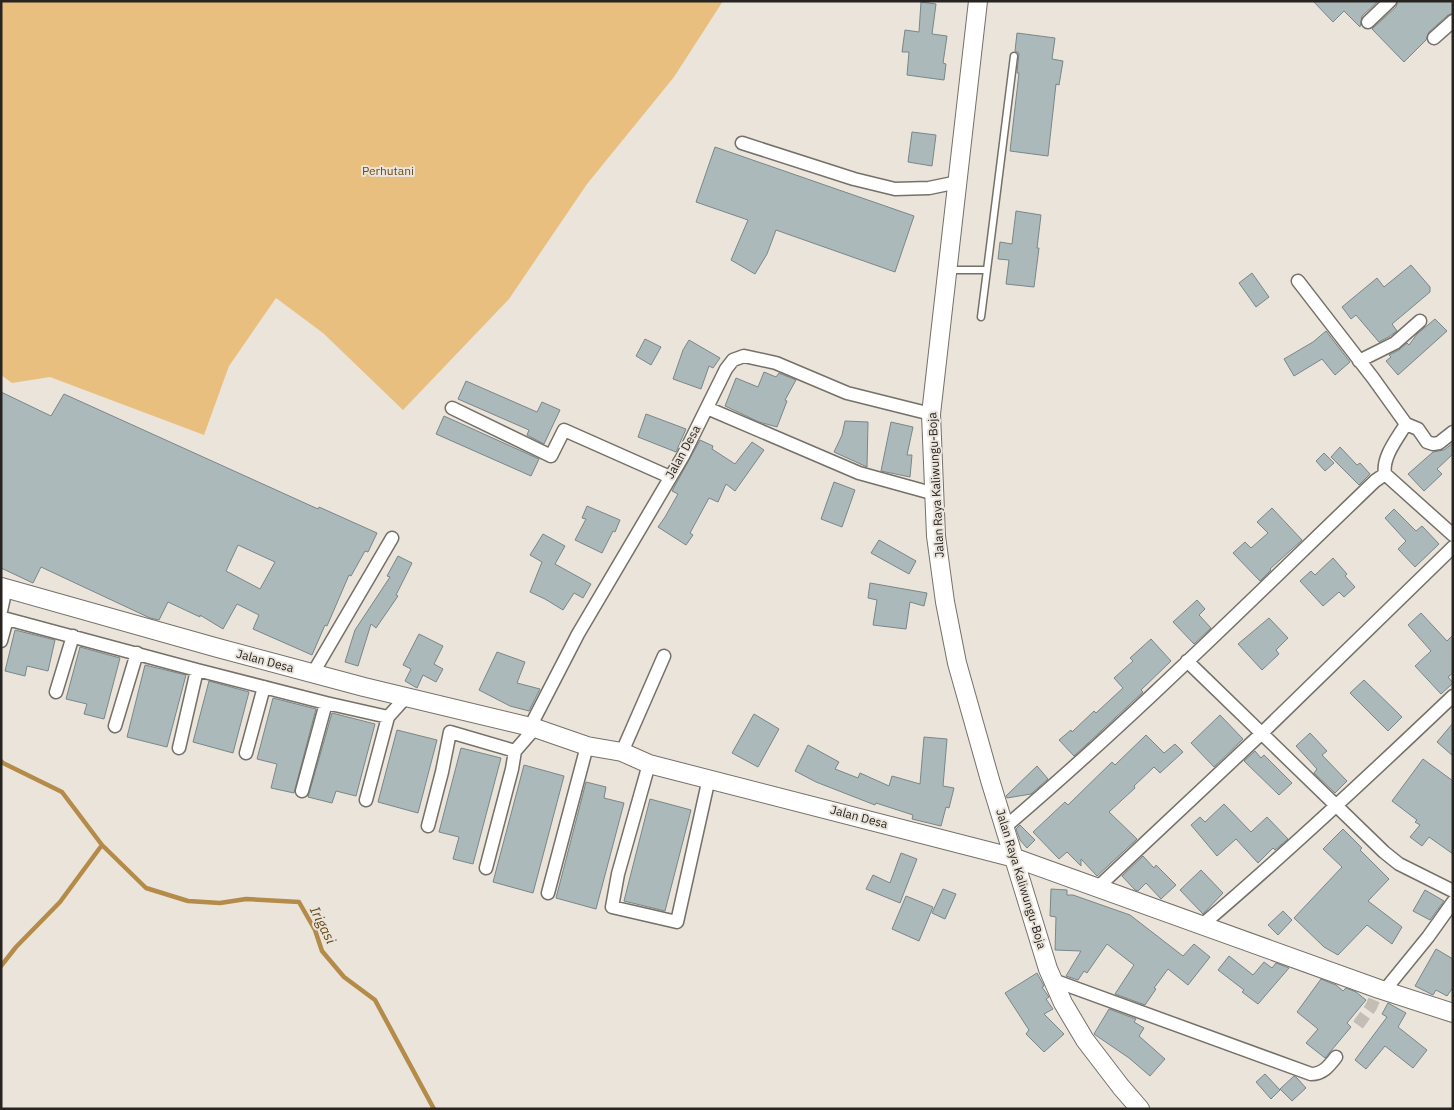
<svg xmlns="http://www.w3.org/2000/svg" width="1454" height="1110" font-family="'IBM Plex Sans',sans-serif">
	<style>
		.green { fill: #e9bf80 }
		.lines { fill: none; stroke-linecap: round; stroke-linejoin: round }
		.stream { stroke: #b48b48; stroke-width: 4.5 }
		.building { fill: #acb9bb; stroke: #7a8688; fill-rule: evenodd }
		.street-tunnel { stroke: #c3bdb6; stroke-width: 12; stroke-dasharray: 12 6; stroke-linecap: butt }
		.lane-casing { stroke: #757068; stroke-width: 9 }
		.street-casing { stroke: #757068; stroke-width: 15 }
		.secondary-casing { stroke: #757068; stroke-width: 20 }
		.lane { stroke: #fff; stroke-width: 6 }
		.street { stroke: #fff; stroke-width: 12 }
		.secondary { stroke: #fff; stroke-width: 18 }
		.labels { text-anchor: middle; stroke-width: 4; stroke-linejoin: round; paint-order: stroke }
		.park-label { font-size: 12px; fill: #6a4c1a; stroke: #eae4db }
		.street-label { font-size: 12px; fill: #262320; stroke: #eae4db }
		.water-label { font-size: 14px; font-style: italic; fill: #684a17; stroke: #eae4db }
	</style>
	<rect width="100%" height="100%" fill="#eae4db"/>
	<path class="green" d="M 1,1 L 723,1 L 674,77 L 587,184 L 509,299 L 403,410 L 323,333 L 276,298 L 229,366 L 204,435 L 50,377 L 12,383 L 1,375 Z"/>
	<g class="lines">
		<path class="stream" d="M 1,761 L 3,763 L 62,792 L 102,845 L 146,888 L 188,901 L 220,903 L 246,899 L 299,902 L 315,930 L 322,951 L 344,977 L 375,1000 L 434,1109
			M 1,966 L 16,947 L 60,902 L 102,845"/>
	</g>
	<path class="building" d="M 1313,1 L 1378,1 L 1362,16 L 1360,27 L 1344,11 L 1333,22 Z
		M 1398,1 L 1453,1 L 1453,13 L 1448,15 L 1429,32 L 1426,40 L 1404,62 L 1372,29 L 1396,7 Z
		M 921,2 L 936,4 L 932,34 L 947,36 L 943,63 L 946,64 L 944,80 L 907,75 L 909,52 L 902,52 L 905,30 L 919,32 Z
		M 1017,33 L 1055,38 L 1052,59 L 1063,61 L 1059,85 L 1056,84 L 1048,156 L 1010,151 L 1019,73 L 1017,73 L 1019,53 L 1015,51 Z
		M 912,132 L 936,135 L 932,166 L 908,162 Z
		M 715,147 L 914,216 L 895,272 L 776,230 L 767,254 L 755,274 L 731,260 L 748,220 L 696,202 Z
		M 1016,211 L 1041,215 L 1037,248 L 1039,248 L 1034,287 L 1006,284 L 1009,260 L 998,259 L 1000,242 L 1012,244 Z
		M 1411,265 L 1430,287 L 1430,292 L 1392,324 L 1397,331 L 1390,336 L 1379,342 L 1356,315 L 1351,319 L 1342,307 L 1377,278 L 1384,287 Z
		M 1252,273 L 1269,297 L 1256,307 L 1239,283 Z
		M 1435,319 L 1447,331 L 1398,375 L 1386,361 L 1391,357 L 1389,355 L 1399,350 L 1407,343 L 1409,345 L 1417,334 Z
		M 1326,331 L 1350,362 L 1335,375 L 1322,359 L 1294,376 L 1284,359 L 1313,342 Z
		M 645,339 L 661,347 L 651,365 L 636,356 Z
		M 689,340 L 720,358 L 713,368 L 709,366 L 701,389 L 673,379 L 683,350 Z
		M 764,372 L 776,377 L 779,373 L 796,380 L 785,400 L 787,401 L 777,427 L 759,422 L 725,406 L 736,378 L 758,387 Z
		M 466,381 L 537,412 L 542,402 L 560,410 L 544,444 L 527,435 L 529,430 L 458,399 Z
		M 1,392 L 51,416 L 64,394 L 318,509 L 319,507 L 377,533 L 368,552 L 365,551 L 351,576 L 349,575 L 327,626 L 325,625 L 312,655 L 253,629 L 259,615 L 237,604 L 223,629 L 200,615 L 200,617 L 168,602 L 159,620 L 150,618 L 41,567 L 33,583 L 1,568 ZM 238,545 L 275,562 L 260,589 L 226,571 Z
		M 646,414 L 686,429 L 676,452 L 638,437 Z
		M 444,416 L 539,459 L 531,476 L 436,434 Z
		M 845,421 L 868,422 L 867,467 L 834,452 L 842,435 Z
		M 891,422 L 913,427 L 907,455 L 912,455 L 910,477 L 881,471 Z
		M 700,440 L 713,446 L 712,449 L 735,464 L 752,442 L 764,450 L 735,491 L 726,484 L 718,502 L 709,498 L 690,533 L 693,535 L 686,545 L 658,527 L 665,517 L 678,494 L 672,491 Z
		M 1453,443 L 1453,454 L 1437,469 L 1442,474 L 1424,491 L 1408,474 L 1433,452 L 1444,450 Z
		M 1340,447 L 1357,465 L 1360,463 L 1370,474 L 1359,485 L 1331,457 Z
		M 1324,453 L 1334,463 L 1325,471 L 1316,461 Z
		M 834,482 L 855,490 L 842,527 L 821,519 Z
		M 587,506 L 620,520 L 615,532 L 613,531 L 602,553 L 575,540 L 586,519 L 582,518 Z
		M 1272,508 L 1302,540 L 1270,569 L 1271,570 L 1260,581 L 1233,553 L 1245,542 L 1251,548 L 1268,533 L 1257,522 Z
		M 1394,509 L 1416,531 L 1422,526 L 1439,544 L 1415,567 L 1398,549 L 1406,541 L 1385,518 Z
		M 543,534 L 565,546 L 555,564 L 591,584 L 583,598 L 574,593 L 563,610 L 545,599 L 530,592 L 542,562 L 530,555 Z
		M 879,540 L 916,561 L 909,574 L 871,553 Z
		M 398,556 L 412,563 L 396,595 L 398,596 L 376,628 L 371,624 L 358,666 L 345,662 L 355,630 L 390,577 L 387,576 Z
		M 1333,558 L 1347,574 L 1345,576 L 1355,587 L 1344,597 L 1339,592 L 1323,606 L 1300,581 L 1311,571 L 1315,575 Z
		M 870,583 L 927,593 L 924,606 L 910,602 L 906,629 L 873,625 L 877,600 L 868,598 Z
		M 1197,600 L 1205,609 L 1199,615 L 1211,628 L 1194,644 L 1173,622 Z
		M 1421,613 L 1447,641 L 1453,635 L 1453,673 L 1448,677 L 1453,683 L 1441,694 L 1415,666 L 1431,651 L 1408,625 Z
		M 1269,618 L 1288,638 L 1276,650 L 1279,654 L 1262,670 L 1238,644 Z
		M 15,630 L 55,640 L 48,671 L 27,666 L 25,676 L 5,671 Z
		M 419,634 L 443,646 L 434,664 L 443,669 L 436,682 L 423,675 L 417,688 L 405,681 L 411,669 L 403,665 Z
		M 1151,639 L 1171,661 L 1141,690 L 1143,692 L 1074,756 L 1059,740 L 1071,730 L 1072,732 L 1094,711 L 1096,713 L 1123,688 L 1114,678 L 1133,661 L 1130,658 Z
		M 80,647 L 120,658 L 104,719 L 84,714 L 87,704 L 66,699 Z
		M 497,652 L 525,662 L 517,683 L 540,689 L 529,711 L 510,706 L 479,690 Z
		M 145,665 L 186,675 L 167,747 L 127,737 Z
		M 1364,680 L 1402,717 L 1388,731 L 1350,693 Z
		M 209,681 L 249,692 L 233,753 L 193,742 Z
		M 273,698 L 316,709 L 294,793 L 271,788 L 277,764 L 257,759 Z
		M 332,713 L 375,724 L 356,796 L 336,791 L 332,803 L 308,797 Z
		M 754,714 L 779,729 L 758,767 L 732,753 Z
		M 1220,715 L 1243,739 L 1214,767 L 1191,743 Z
		M 1453,723 L 1453,756 L 1437,742 Z
		M 397,730 L 437,740 L 418,813 L 378,802 Z
		M 1310,733 L 1327,751 L 1322,755 L 1347,781 L 1335,793 L 1314,773 L 1317,769 L 1296,746 Z
		M 1146,735 L 1164,753 L 1175,744 L 1183,752 L 1160,773 L 1154,767 L 1134,786 L 1135,788 L 1109,812 L 1137,839 L 1097,876 L 1081,859 L 1081,866 L 1067,852 L 1059,859 L 1033,832 L 1065,802 L 1068,805 L 1112,762 L 1115,765 Z
		M 924,737 L 947,739 L 943,786 L 954,788 L 949,808 L 946,807 L 941,826 L 912,819 L 913,815 L 876,803 L 875,805 L 816,782 L 795,771 L 808,745 L 839,762 L 835,769 L 858,778 L 860,773 L 889,786 L 892,776 L 920,784 Z
		M 461,748 L 501,758 L 473,864 L 453,859 L 459,837 L 439,832 Z
		M 1255,751 L 1261,758 L 1264,755 L 1292,783 L 1279,795 L 1244,761 Z
		M 1423,759 L 1453,781 L 1453,854 L 1429,837 L 1422,846 L 1410,837 L 1420,825 L 1415,822 L 1417,820 L 1392,801 Z
		M 524,765 L 564,776 L 533,893 L 493,882 Z
		M 1037,766 L 1048,779 L 1031,794 L 1007,798 L 1006,796 Z
		M 586,782 L 606,787 L 604,798 L 624,803 L 596,909 L 556,898 Z
		M 650,799 L 691,810 L 665,911 L 624,901 Z
		M 1224,804 L 1251,832 L 1267,817 L 1288,839 L 1275,850 L 1273,848 L 1258,863 L 1236,839 L 1217,856 L 1191,825 L 1200,817 L 1205,822 Z
		M 1020,825 L 1035,840 L 1027,848 L 1020,840 L 1016,829 Z
		M 1343,829 L 1362,848 L 1360,850 L 1389,879 L 1368,901 L 1402,927 L 1392,944 L 1367,925 L 1338,955 L 1324,947 L 1294,918 L 1342,867 L 1323,849 Z
		M 901,853 L 917,859 L 900,903 L 866,889 L 873,875 L 890,883 Z
		M 1143,856 L 1154,868 L 1156,865 L 1176,885 L 1161,899 L 1146,883 L 1138,891 L 1135,890 L 1122,876 Z
		M 1201,870 L 1223,893 L 1203,914 L 1180,890 Z
		M 943,889 L 956,894 L 945,919 L 932,913 Z
		M 1051,889 L 1067,890 L 1067,895 L 1073,895 L 1130,915 L 1183,956 L 1194,944 L 1210,957 L 1188,985 L 1168,969 L 1154,988 L 1156,989 L 1145,1005 L 1115,994 L 1134,965 L 1107,944 L 1087,973 L 1084,971 L 1078,980 L 1066,976 L 1081,951 L 1055,950 L 1056,917 L 1050,916 Z
		M 1425,890 L 1444,901 L 1430,920 L 1413,911 Z
		M 906,896 L 933,907 L 919,941 L 892,929 Z
		M 1283,911 L 1292,920 L 1278,935 L 1268,925 Z
		M 1436,949 L 1453,959 L 1453,987 L 1447,996 L 1436,990 L 1433,995 L 1415,986 Z
		M 1229,956 L 1253,975 L 1264,962 L 1272,968 L 1276,963 L 1289,968 L 1258,1004 L 1242,992 L 1244,990 L 1218,970 Z
		M 1037,973 L 1044,986 L 1042,987 L 1049,997 L 1046,999 L 1053,1009 L 1044,1014 L 1064,1034 L 1044,1052 L 1026,1034 L 1029,1030 L 1005,993 Z
		M 1321,979 L 1336,985 L 1343,991 L 1346,988 L 1356,992 L 1366,1000 L 1347,1023 L 1351,1027 L 1325,1058 L 1306,1043 L 1318,1029 L 1297,1012 Z
		M 1388,1003 L 1406,1013 L 1398,1027 L 1427,1050 L 1413,1068 L 1385,1046 L 1366,1069 L 1355,1060 L 1387,1017 L 1382,1014 Z
		M 1109,1009 L 1136,1019 L 1134,1022 L 1144,1028 L 1139,1036 L 1165,1059 L 1150,1076 L 1129,1058 L 1094,1034 Z
		M 1265,1074 L 1280,1090 L 1271,1099 L 1256,1082 Z
		M 1294,1076 L 1297,1078 L 1306,1088 L 1292,1101 L 1280,1089 Z"/>
	<g class="lines">
		<path class="street-tunnel" d="M 1358,1025 L 1371,1007 L 1379,989"/>
		<defs>
			<path id="lane" d="M 950,270 L 987,270 L 1014,56
				M 981,317 L 987,270"/>
			<path id="street" d="M 1368,22 L 1390,1
				M 1434,38 L 1453,21
				M 742,143 L 854,179 L 895,189 L 929,188 L 958,182
				M 1298,281 L 1373,378 L 1406,424 L 1418,429 L 1427,442 L 1433,444 L 1439,443 L 1453,432
				M 1359,361 L 1395,343 L 1420,321
				M 452,408 L 551,456 L 564,430 L 670,477
				M 707,408 L 859,473 L 935,494
				M 1406,424 C 1397,439 1382,457 1385,474 L 1453,535
				M 1,611 L 6,588
				M 1,641 L 7,619 L 197,670
				M 1187,661 L 1384,852 L 1399,864 L 1453,891
				M 313,673 L 392,538
				M 56,692 L 73,636
				M 115,726 L 137,653
				M 530,727 L 578,634 L 683,456 L 726,369 L 733,360 L 744,356 L 776,363 L 847,393 L 931,414
				M 179,748 L 197,670 L 326,703
				M 622,752 L 664,656
				M 246,753 L 264,687
				M 649,764 L 618,874 L 612,907 L 677,922 L 709,778
				M 302,791 L 326,703 L 388,717
				M 366,800 L 388,717 L 407,696
				M 428,826 L 442,772 L 450,732 L 515,751 L 535,728
				M 1005,827 C 1133,718 1253,598 1375,481 L 1385,474
				M 486,868 L 512,769 L 515,751
				M 1097,888 L 1262,733 L 1453,547
				M 548,893 L 587,746
				M 1202,925 C 1288,852 1371,774 1453,696
				M 1053,980 L 1311,1074 C 1323,1074 1329,1066 1336,1057
				M 1384,991 L 1428,937 L 1453,902"/>
			<path id="secondary" d="M 978,1 L 931,414 L 936,536 L 945,602 L 957,663 L 990,780 L 1048,969 L 1063,1003 L 1085,1040 L 1121,1087 L 1140,1109
				M 1,587 L 218,648 L 364,687 L 535,728 L 587,746 L 622,752 L 649,764 L 1015,858 L 1379,989 L 1453,1013"/>
		</defs>
		<use href="#lane" class="lane-casing"/>
		<use href="#street" class="street-casing"/>
		<use href="#secondary" class="secondary-casing"/>
		<use href="#lane" class="lane"/>
		<use href="#street" class="street"/>
		<use href="#secondary" class="secondary"/>
	</g>
	<g class="labels">
		<g class="park-label">
			<text x="388" y="175">Perhutani</text>
		</g>
		<g class="street-label">
			<text transform="translate(683 452) rotate(-61)" y="4">Jalan Desa</text>
			<text transform="translate(936 485) rotate(-93)" y="4">Jalan Raya Kaliwungu-Boja</text>
			<text transform="translate(265 661) rotate(15)" y="4">Jalan Desa</text>
			<text transform="translate(859 817) rotate(15)" y="4">Jalan Desa</text>
			<text transform="translate(1021 879) rotate(73)" y="4">Jalan Raya Kaliwungu-Boja</text>
		</g>
		<g class="water-label">
			<text transform="translate(323 925) rotate(63)" y="5">Irigasi</text>
		</g>
	</g>
	<rect width="1454" height="1110" fill="none" stroke="#262320" stroke-width="5"/>
</svg>
